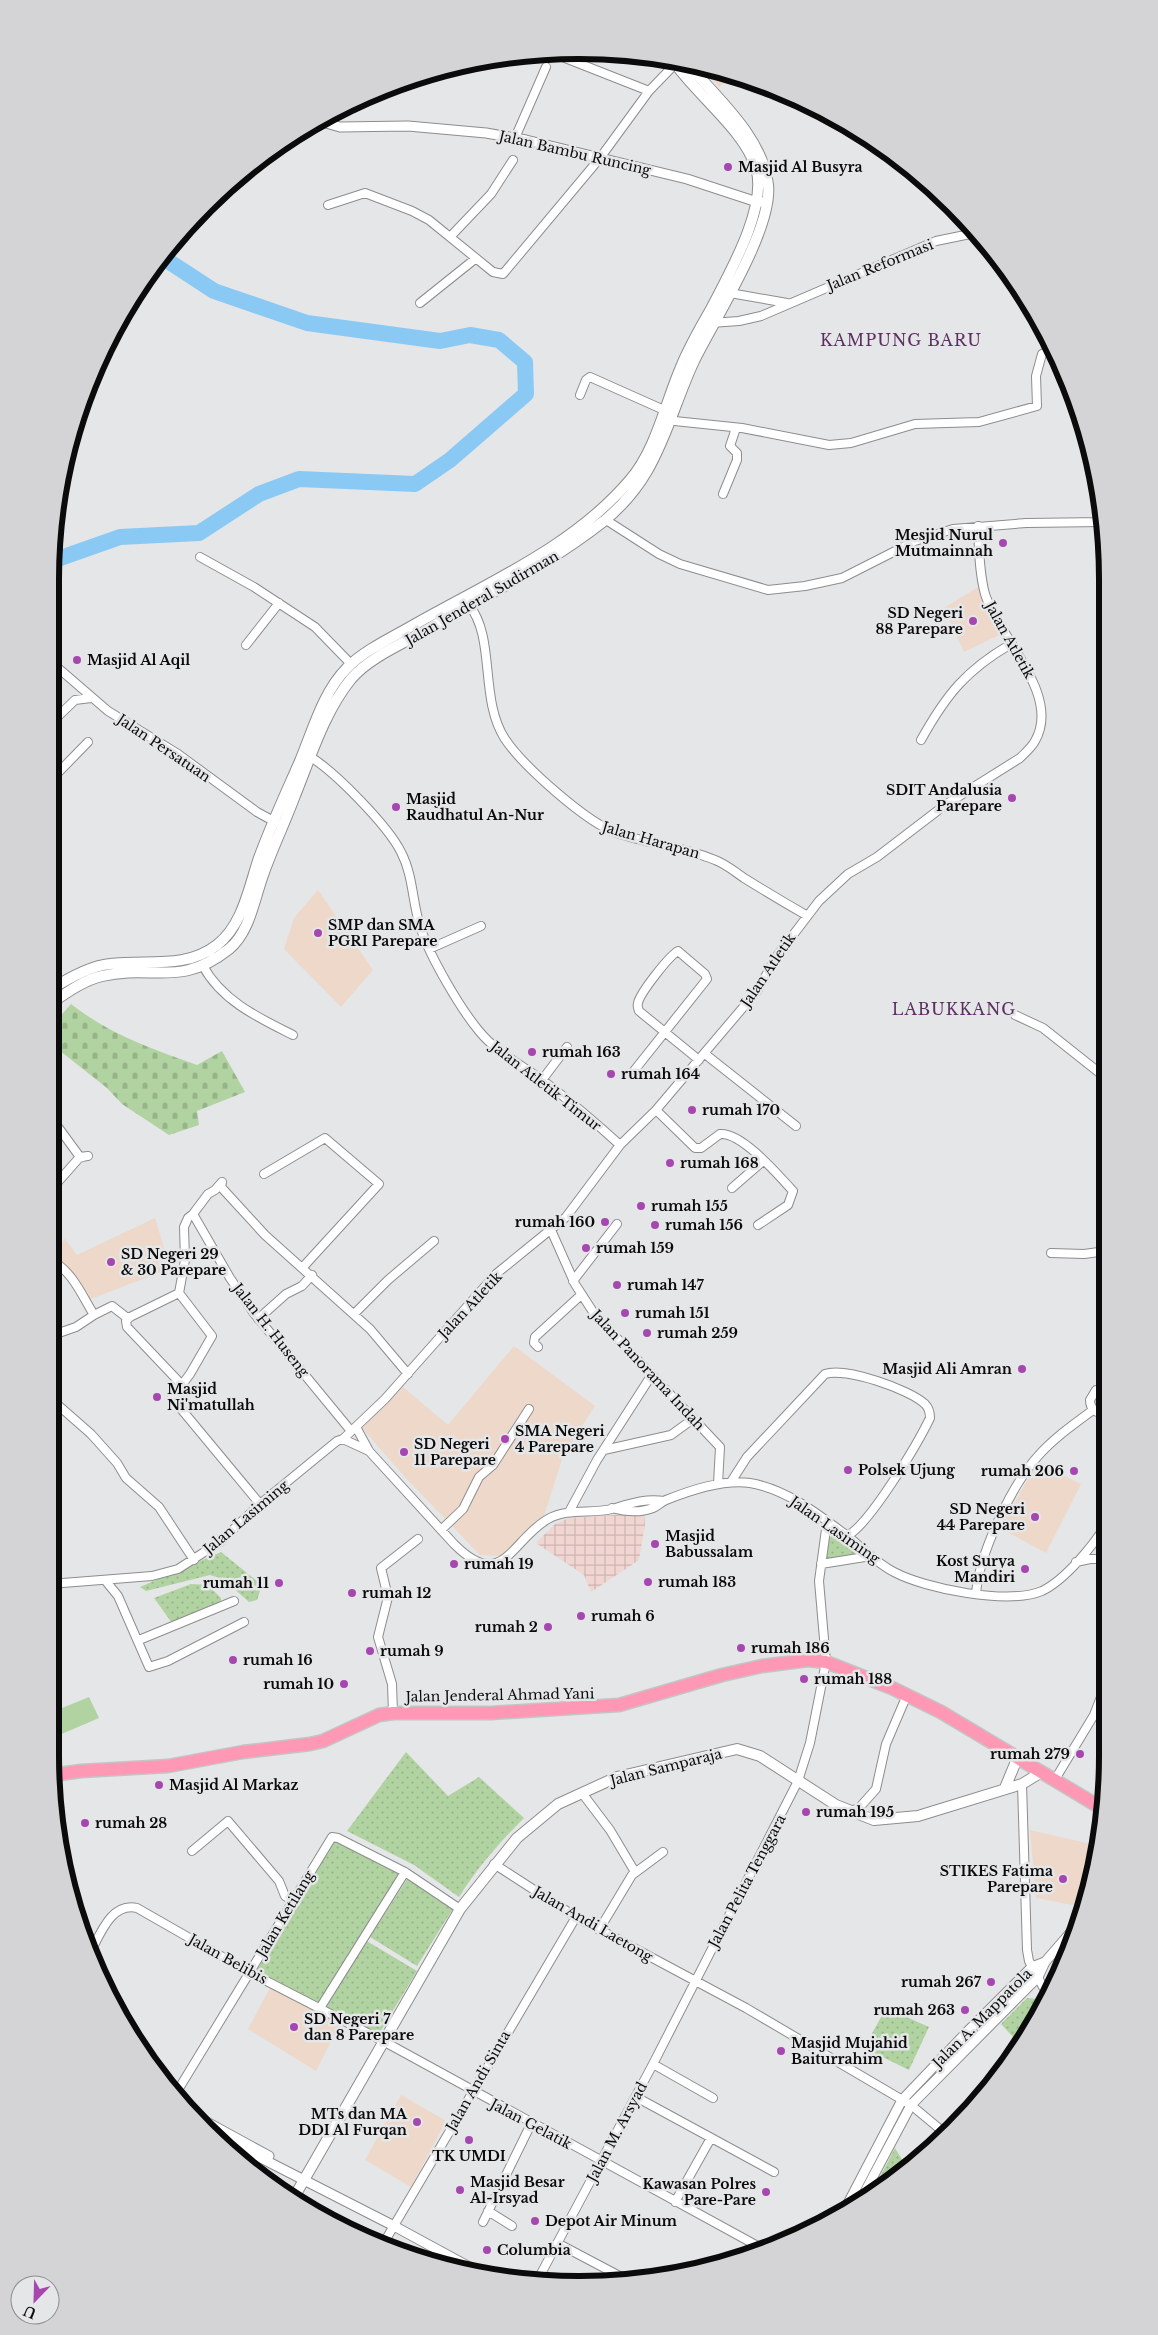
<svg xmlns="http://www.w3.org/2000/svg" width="1158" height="2335" font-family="'Libre Baskerville',serif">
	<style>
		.industrial { fill: url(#industrial-grid) }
		.education { fill: #edd8ca }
		.cemetery { fill: url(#cemetery-stones) }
		.park { fill: url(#park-dots) }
		.pitch { fill: #b1d3a1 }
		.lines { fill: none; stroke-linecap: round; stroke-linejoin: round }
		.river { stroke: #8bc9f5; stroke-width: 16 }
		.minor-casing { stroke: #8d8d8f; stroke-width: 10 }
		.tertiary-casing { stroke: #8d8d8f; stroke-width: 11 }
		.secondary-casing { stroke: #8d8d8f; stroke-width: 12 }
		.trunk-casing { stroke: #c4c4c5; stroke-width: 15 }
		.minor { stroke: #fff; stroke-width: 8 }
		.tertiary { stroke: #fff; stroke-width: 9 }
		.secondary { stroke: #fff; stroke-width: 10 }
		.trunk { stroke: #ff98b4; stroke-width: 12 }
		.poi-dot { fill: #a647af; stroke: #e5e6e8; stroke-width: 2 }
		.labels { text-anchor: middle; stroke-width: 5; stroke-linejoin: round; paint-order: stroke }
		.street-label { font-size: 14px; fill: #0b0b0c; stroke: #e5e6e8 }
		.poi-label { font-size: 14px; font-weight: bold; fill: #0b0b0c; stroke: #e5e6e8; text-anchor: start }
		.quarter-label { font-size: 16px; letter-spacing: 1px; fill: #5e2f62; stroke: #e5e6e8 }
		.rim { fill: none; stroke: #0b0b0c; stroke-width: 6 }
	</style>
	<defs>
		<pattern id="industrial-grid" width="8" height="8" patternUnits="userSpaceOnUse" patternTransform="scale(1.25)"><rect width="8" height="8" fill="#f0d5d1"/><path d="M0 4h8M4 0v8" fill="none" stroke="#ccb6b2"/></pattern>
		<pattern id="cemetery-stones" width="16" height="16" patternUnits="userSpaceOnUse" patternTransform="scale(1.25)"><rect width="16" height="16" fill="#b1d3a1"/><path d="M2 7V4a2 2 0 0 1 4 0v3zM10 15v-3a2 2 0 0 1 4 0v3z" fill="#97b489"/></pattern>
		<pattern id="park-dots" width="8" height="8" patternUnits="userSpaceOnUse" patternTransform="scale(1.25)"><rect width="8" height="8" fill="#b1d3a1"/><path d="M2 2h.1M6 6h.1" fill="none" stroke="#97b489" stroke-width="1.8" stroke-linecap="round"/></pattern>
	</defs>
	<rect width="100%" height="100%" fill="#e5e6e8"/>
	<path class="industrial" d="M 644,1513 L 645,1524 L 639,1560 L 591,1592 L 584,1575 L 536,1543 L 555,1524 L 569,1518 Z"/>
	<path class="education" d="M 701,66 L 733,76 L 719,87 Z
		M 980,586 L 1001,634 L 964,652 L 944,608 Z
		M 318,890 L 373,970 L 341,1007 L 284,949 L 294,918 Z
		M 155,1218 L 167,1258 L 161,1272 L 88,1300 L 50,1257 L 50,1252 L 65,1239 L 77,1255 Z
		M 514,1346 L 595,1406 L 564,1453 L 544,1516 L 503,1556 L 480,1555 L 404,1476 L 362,1428 L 403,1387 L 448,1425 Z
		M 1038,1462 L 1081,1484 L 1046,1553 L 1000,1528 Z
		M 1030,1830 L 1099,1846 L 1098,1859 L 1083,1907 L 1036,1898 Z
		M 271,1986 L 340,2024 L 316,2071 L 248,2029 Z
		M 401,2095 L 446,2121 L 411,2187 L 365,2160 Z"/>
	<path class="cemetery" d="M 71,1004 C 109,1034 152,1049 197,1065 L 222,1051 L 245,1092 L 197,1111 L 199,1125 L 169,1135 L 122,1104 L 107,1088 L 50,1043 L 50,1028 Z"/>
	<path class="park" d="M 1097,1393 L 1106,1393 L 1107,1409 L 1101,1411 L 1093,1406 L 1093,1397 Z
		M 836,1533 L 839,1534 L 863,1554 L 825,1559 L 828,1539 Z
		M 221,1552 L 262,1585 L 257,1600 L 249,1602 L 223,1579 L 210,1575 L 146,1591 L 140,1587 Z
		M 191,1584 L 208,1585 L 221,1598 L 221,1603 L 172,1623 L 154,1598 Z
		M 406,1752 L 448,1796 L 479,1777 L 524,1818 C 499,1843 478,1867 459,1897 L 414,1865 L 347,1831 Z
		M 333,1838 L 403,1874 L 319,2003 L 256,1972 Z
		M 409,1876 L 454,1907 L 417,1966 L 370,1937 Z
		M 365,1940 L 417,1971 L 377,2037 L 324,2008 Z
		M 1027,1998 L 1039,1999 L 1043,2005 L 1031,2028 L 1014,2038 L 1001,2024 Z
		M 886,2008 L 929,2027 L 909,2070 L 864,2048 Z
		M 895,2148 L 908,2169 L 888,2184 L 879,2179 Z"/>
	<path class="pitch" d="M 89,1697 L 99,1718 L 50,1739 L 50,1713 Z"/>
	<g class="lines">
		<path class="river" d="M 52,561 L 120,537 L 199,533 L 259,494 L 299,479 L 415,484 L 450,460 L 526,394 L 525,362 L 499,340 L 470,335 L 440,341 L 307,323 L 214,291 L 162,257"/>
		<defs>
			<path id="minor" d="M 555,54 L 649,91
				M 515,138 L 546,67
				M 328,205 L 365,193 L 412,211 L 429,220 L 493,272 L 503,274 L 600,158 L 649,91 L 679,60
				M 450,237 L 491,194 L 513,160
				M 730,293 L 787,303
				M 420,303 L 475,259
				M 711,323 L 739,321 L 761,316 L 936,241 L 975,233
				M 580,395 L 586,380 L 590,377 L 664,410
				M 665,420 L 742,428 L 829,445 L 851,443 L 915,424 L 979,422 L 1037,406 L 1036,376 L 1042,354 L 1052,349
				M 723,494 L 737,460 L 737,453 L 730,446 L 736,428
				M 1103,507 L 1103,522
				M 606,520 L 659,554 L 680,564 L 768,590 L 805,586 L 842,578 L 915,541 L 953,529 L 1026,523 L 1103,522
				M 200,557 L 254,587 L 315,627 L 351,664
				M 469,605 C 496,638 479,699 505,739 C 523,766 587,823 617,833 C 649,844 684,847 715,860 C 726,864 735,872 744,878 C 765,891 785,903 806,915
				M 246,645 L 279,603
				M 50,661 L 108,711 L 178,754 L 257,812 L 277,823
				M 50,724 L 75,700 L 91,698
				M 921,740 C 946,695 966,670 1011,644
				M 307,755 C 333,769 388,826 401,852 C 414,877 412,904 421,929 C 430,957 460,1008 479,1031 C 497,1053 522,1065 545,1082 C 571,1102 596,1123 620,1145
				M 50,781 L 88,742
				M 429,949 L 481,926
				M 203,966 C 222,1001 259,1018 293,1035
				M 1015,1015 L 1043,1028 L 1106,1078
				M 705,1054 L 796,1126
				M 633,1072 L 707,979 L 705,974 L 678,951 C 669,956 640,993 638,1003 C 637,1006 638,1008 639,1011 L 699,1060
				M 542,1080 L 567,1047
				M 656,1110 L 695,1148 L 701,1148 L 720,1134 C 742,1132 779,1176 793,1191 L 788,1205 L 758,1225
				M 50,1116 L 80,1157 L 88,1156
				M 264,1174 L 325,1138 L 379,1184 L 303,1267
				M 222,1182 L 221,1187 L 265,1235 L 370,1329 L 408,1374
				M 732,1188 L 763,1161
				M 50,1191 L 79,1158 L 83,1157
				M 193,1214 L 208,1194 L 215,1190 L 222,1182
				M 551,1230 L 575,1284 L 595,1315 L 720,1447 L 718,1484
				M 1051,1253 L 1084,1254 L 1106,1251
				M 50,1259 C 73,1272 81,1294 94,1315 L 112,1306 L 126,1317 L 130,1317
				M 573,1281 L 617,1224
				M 179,1293 L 212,1336 L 190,1374 L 172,1398 L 260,1504
				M 354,1314 L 388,1280 L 434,1241
				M 258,1319 L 286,1294 L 302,1286 L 312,1275
				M 50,1336 L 76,1327 L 94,1315
				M 538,1347 L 534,1343 L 535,1337 L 581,1295
				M 182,1385 L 127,1327 L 126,1321 L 130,1317 L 179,1293 L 185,1260 L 184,1227 L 188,1218 L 193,1214 L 230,1278 L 253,1312 L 351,1431
				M 1104,1389 L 1107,1378
				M 1107,1390 L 1096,1390 L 1090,1400 C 1090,1410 1097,1414 1107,1413
				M 50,1398 L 91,1434 L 117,1463 L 126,1478 L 159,1507 L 194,1560
				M 356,1427 L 369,1451 L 454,1544 C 503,1593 511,1540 548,1519 C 567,1508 591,1514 612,1509 C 629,1504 645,1498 664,1501
				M 343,1439 L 369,1451
				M 604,1450 L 671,1435 L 693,1419
				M 731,1482 L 747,1457 L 825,1374 C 845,1367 909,1389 925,1404 C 929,1408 930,1412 930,1418 C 918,1443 870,1524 847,1536
				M 612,1508 C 626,1512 640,1513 653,1508 C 658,1506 661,1502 666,1500 C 691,1490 723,1479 750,1483 C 786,1489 818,1514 846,1535 C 862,1547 876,1563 894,1572 C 926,1589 1008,1605 1042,1591 C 1065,1580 1094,1545 1107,1523
				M 569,1512 L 597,1460 L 651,1376
				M 441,1530 L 463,1509 L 479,1477 L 493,1465 L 529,1409
				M 1099,1537 L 1107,1552
				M 1076,1562 L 1090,1559 L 1107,1559
				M 821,1564 L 871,1556
				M 105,1580 L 118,1596 L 149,1667 L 168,1661 L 244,1622
				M 50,1584 L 152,1576 L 178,1569 L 220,1542 L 260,1504 L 337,1441 L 343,1439 L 385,1399 L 496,1274 L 566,1217 L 620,1145 L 656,1110 L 757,991 L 777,956 L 819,901 L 848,874 L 877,857 L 945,805 L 1020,758 C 1025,753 1032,747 1035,741 C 1062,695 998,636 985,594 C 979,572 979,548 978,526
				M 976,1594 C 979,1554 1011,1486 1038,1456 C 1054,1438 1074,1424 1093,1410
				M 139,1640 L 234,1601
				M 393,1713 L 392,1684 L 378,1637 L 388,1597 L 381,1568 L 418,1539
				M 1054,1781 L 1094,1715 L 1108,1679
				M 1022,1784 L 1027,1950 L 1029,1961 L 1048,1996
				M 582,1793 L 610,1830 L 635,1872
				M 850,1811 L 859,1808 L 876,1789 L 886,1744 L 907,1695
				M 192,1851 L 228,1821 L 279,1881 L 285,1896 L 293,1901
				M 494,1864 L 576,1917 L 746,2008 L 911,2105 L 947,2135
				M 599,1930 L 632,1875 L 663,1852
				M 90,1953 C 100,1935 111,1902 137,1908 L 249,1972 L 383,2041 L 765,2250
				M 320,2008 L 405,1872
				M 653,2064 L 713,2098
				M 175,2095 L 332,1837 L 338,1838 L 405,1872 L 460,1909
				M 636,2097 L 774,2172
				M 675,2202 L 711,2138
				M 488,2211 L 512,2226
				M 483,2222 L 531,2124
				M 557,2243 L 629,2281
				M 382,2246 L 576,1917
				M 536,2283 L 653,2064 L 798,1781 L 810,1743 L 826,1662 L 819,1581 L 827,1522"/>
			<path id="tertiary" d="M 319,121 L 340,127 L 408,126 L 486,133 L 526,140 L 687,179 L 757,202 L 763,202
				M 194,2115 L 269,2156
				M 208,2131 L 394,2226 L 486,2276
				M 860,2201 L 911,2105 L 1038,1977 L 1045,1962 L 1078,1924
				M 844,2211 L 902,2100 L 966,2033 L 1032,1967 L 1045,1962"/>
			<path id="secondary" d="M 50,990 C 67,979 89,966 110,964 C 146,959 185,970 217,945 C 243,925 249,887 259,858 C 271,825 286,793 300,761 C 313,730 323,692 347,668 C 364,650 397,635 419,622 C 492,581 575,545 630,480 C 656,450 665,404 681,367 C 689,347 700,328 711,309 C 729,274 768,207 756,168 C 745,130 694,93 672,59
				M 50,1004 C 66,993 84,980 102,976 C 153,964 180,988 229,949 C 249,933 254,901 262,878 C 271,851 284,825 294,798 C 310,759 324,712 351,679 C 369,658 400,645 423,632 C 485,596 548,565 604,521 C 621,507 636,490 647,471 C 667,437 677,397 694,361 C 714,320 773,229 768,185 C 763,137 716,97 685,61
				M 1005,1788 L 1017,1759
				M 293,2199 L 460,1909 L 517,1838 L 558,1804 L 617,1777 L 737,1749 L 760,1756 L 836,1805 L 874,1820 L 918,1816 L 1022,1784 L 1040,1773"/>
			<path id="trunk" d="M 52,1775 L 81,1771 L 168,1766 L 243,1752 L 310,1744 L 323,1741 L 379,1715 L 393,1713 L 491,1713 L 619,1705 L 722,1675 L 762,1666 L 808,1660 L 826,1662 L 892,1688 L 941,1712 L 1103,1809"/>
		</defs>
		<use href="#minor" class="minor-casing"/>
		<use href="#tertiary" class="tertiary-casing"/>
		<use href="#secondary" class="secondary-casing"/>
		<use href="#trunk" class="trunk-casing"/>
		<use href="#minor" class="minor"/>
		<use href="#tertiary" class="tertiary"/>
		<use href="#secondary" class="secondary"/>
		<use href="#trunk" class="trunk"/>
	</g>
	<g class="poi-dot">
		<circle cx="728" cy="167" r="5"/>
		<circle cx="1003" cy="543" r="5"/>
		<circle cx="973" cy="621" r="5"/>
		<circle cx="77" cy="660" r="5"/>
		<circle cx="1012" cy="798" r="5"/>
		<circle cx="396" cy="807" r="5"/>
		<circle cx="318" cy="933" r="5"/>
		<circle cx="532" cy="1052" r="5"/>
		<circle cx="611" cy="1074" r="5"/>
		<circle cx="692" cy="1110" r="5"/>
		<circle cx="670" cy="1163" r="5"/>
		<circle cx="641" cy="1206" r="5"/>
		<circle cx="605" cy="1222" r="5"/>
		<circle cx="655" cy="1225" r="5"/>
		<circle cx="586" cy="1248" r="5"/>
		<circle cx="111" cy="1262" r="5"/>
		<circle cx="617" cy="1285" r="5"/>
		<circle cx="625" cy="1313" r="5"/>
		<circle cx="647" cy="1333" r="5"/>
		<circle cx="1022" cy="1369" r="5"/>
		<circle cx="157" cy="1397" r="5"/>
		<circle cx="505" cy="1439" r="5"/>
		<circle cx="404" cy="1452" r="5"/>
		<circle cx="848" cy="1470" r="5"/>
		<circle cx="1074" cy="1471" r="5"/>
		<circle cx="1035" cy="1517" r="5"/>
		<circle cx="655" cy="1544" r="5"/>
		<circle cx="454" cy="1564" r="5"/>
		<circle cx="1025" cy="1569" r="5"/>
		<circle cx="648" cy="1582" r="5"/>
		<circle cx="279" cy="1583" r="5"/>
		<circle cx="352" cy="1593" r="5"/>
		<circle cx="581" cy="1616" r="5"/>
		<circle cx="548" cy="1627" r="5"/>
		<circle cx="741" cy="1648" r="5"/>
		<circle cx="370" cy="1651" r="5"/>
		<circle cx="233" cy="1660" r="5"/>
		<circle cx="804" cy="1679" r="5"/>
		<circle cx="344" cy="1684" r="5"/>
		<circle cx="1080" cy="1754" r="5"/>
		<circle cx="159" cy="1785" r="5"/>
		<circle cx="806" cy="1812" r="5"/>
		<circle cx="85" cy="1823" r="5"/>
		<circle cx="1063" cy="1879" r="5"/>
		<circle cx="991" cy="1982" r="5"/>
		<circle cx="965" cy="2010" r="5"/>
		<circle cx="294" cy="2027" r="5"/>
		<circle cx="781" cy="2051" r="5"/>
		<circle cx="417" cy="2122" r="5"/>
		<circle cx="469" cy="2140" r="5"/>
		<circle cx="460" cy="2190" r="5"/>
		<circle cx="766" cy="2192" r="5"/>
		<circle cx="535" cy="2221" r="5"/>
		<circle cx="487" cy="2250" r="5"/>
	</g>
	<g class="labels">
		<g class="street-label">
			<text transform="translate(575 153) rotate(13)" y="5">Jalan Bambu Runcing</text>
			<text transform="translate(880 265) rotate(-22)" y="5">Jalan Reformasi</text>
			<text transform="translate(482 598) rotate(-30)" y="5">Jalan Jenderal Sudirman</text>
			<text transform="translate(1010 640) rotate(61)" y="5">Jalan Atletik</text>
			<text transform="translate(164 748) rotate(34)" y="5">Jalan Persatuan</text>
			<text transform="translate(651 840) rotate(16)" y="5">Jalan Harapan</text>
			<text transform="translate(768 970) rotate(-56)" y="5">Jalan Atletik</text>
			<text transform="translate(546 1086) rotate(38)" y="5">Jalan Atletik Timur</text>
			<text transform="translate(470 1305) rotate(-47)" y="5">Jalan Atletik</text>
			<text transform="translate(271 1330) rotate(52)" y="5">Jalan H. Huseng</text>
			<text transform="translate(648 1370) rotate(47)" y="5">Jalan Panorama Indah</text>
			<text transform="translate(246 1517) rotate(-40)" y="5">Jalan Lasiming</text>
			<text transform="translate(835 1530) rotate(35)" y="5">Jalan Lasiming</text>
			<text transform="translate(500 1695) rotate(-1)" y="5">Jalan Jenderal Ahmad Yani</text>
			<text transform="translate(666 1767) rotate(-14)" y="5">Jalan Samparaja</text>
			<text transform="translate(747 1881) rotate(-62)" y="5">Jalan Pelita Tenggara</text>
			<text transform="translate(285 1914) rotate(-59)" y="5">Jalan Ketilang</text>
			<text transform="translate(593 1924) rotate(30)" y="5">Jalan Andi Laetong</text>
			<text transform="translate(228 1959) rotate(29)" y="5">Jalan Belibis</text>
			<text transform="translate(982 2018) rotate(-45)" y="5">Jalan A. Mappatola</text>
			<text transform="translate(478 2081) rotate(-60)" y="5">Jalan Andi Sinta</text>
			<text transform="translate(531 2124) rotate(28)" y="5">Jalan Gelatik</text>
			<text transform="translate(617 2132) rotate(-62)" y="5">Jalan M. Arsyad</text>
		</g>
		<g class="poi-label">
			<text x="738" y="172">Masjid Al Busyra</text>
			<text x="993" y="540" text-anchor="end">Mesjid Nurul<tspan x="993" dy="16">Mutmainnah</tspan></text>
			<text x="963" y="618" text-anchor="end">SD Negeri<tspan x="963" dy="16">88 Parepare</tspan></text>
			<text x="87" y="665">Masjid Al Aqil</text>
			<text x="1002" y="795" text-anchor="end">SDIT Andalusia<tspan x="1002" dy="16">Parepare</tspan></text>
			<text x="406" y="804">Masjid<tspan x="406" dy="16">Raudhatul An-Nur</tspan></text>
			<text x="328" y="930">SMP dan SMA<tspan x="328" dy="16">PGRI Parepare</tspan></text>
			<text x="542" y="1057">rumah 163</text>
			<text x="621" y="1079">rumah 164</text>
			<text x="702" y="1115">rumah 170</text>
			<text x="680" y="1168">rumah 168</text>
			<text x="651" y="1211">rumah 155</text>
			<text x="595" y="1227" text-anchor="end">rumah 160</text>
			<text x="665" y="1230">rumah 156</text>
			<text x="596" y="1253">rumah 159</text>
			<text x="121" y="1259">SD Negeri 29<tspan x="121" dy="16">&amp; 30 Parepare</tspan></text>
			<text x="627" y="1290">rumah 147</text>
			<text x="635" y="1318">rumah 151</text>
			<text x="657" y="1338">rumah 259</text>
			<text x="1012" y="1374" text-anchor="end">Masjid Ali Amran</text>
			<text x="167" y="1394">Masjid<tspan x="167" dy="16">Ni'matullah</tspan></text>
			<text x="515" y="1436">SMA Negeri<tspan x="515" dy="16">4 Parepare</tspan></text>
			<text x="414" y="1449">SD Negeri<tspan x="414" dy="16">11 Parepare</tspan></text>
			<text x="858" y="1475">Polsek Ujung</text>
			<text x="1064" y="1476" text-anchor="end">rumah 206</text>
			<text x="1025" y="1514" text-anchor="end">SD Negeri<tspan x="1025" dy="16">44 Parepare</tspan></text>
			<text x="665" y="1541">Masjid<tspan x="665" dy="16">Babussalam</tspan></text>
			<text x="1015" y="1566" text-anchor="end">Kost Surya<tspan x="1015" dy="16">Mandiri</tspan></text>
			<text x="464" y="1569">rumah 19</text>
			<text x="658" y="1587">rumah 183</text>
			<text x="269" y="1588" text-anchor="end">rumah 11</text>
			<text x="362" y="1598">rumah 12</text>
			<text x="591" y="1621">rumah 6</text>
			<text x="538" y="1632" text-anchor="end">rumah 2</text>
			<text x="751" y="1653">rumah 186</text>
			<text x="380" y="1656">rumah 9</text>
			<text x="243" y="1665">rumah 16</text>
			<text x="814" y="1684">rumah 188</text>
			<text x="334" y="1689" text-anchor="end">rumah 10</text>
			<text x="1070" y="1759" text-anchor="end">rumah 279</text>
			<text x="169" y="1790">Masjid Al Markaz</text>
			<text x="816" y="1817">rumah 195</text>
			<text x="95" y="1828">rumah 28</text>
			<text x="1053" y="1876" text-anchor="end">STIKES Fatima<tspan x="1053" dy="16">Parepare</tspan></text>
			<text x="981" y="1987" text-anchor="end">rumah 267</text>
			<text x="955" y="2015" text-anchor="end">rumah 263</text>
			<text x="304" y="2024">SD Negeri 7<tspan x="304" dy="16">dan 8 Parepare</tspan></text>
			<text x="791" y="2048">Masjid Mujahid<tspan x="791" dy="16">Baiturrahim</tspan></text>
			<text x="407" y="2119" text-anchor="end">MTs dan MA<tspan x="407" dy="16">DDI Al Furqan</tspan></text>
			<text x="469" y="2161" text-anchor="middle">TK UMDI</text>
			<text x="470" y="2187">Masjid Besar<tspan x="470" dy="16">Al-Irsyad</tspan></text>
			<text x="756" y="2189" text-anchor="end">Kawasan Polres<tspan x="756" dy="16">Pare-Pare</tspan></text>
			<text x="545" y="2226">Depot Air Minum</text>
			<text x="497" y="2255">Columbia</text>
		</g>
		<g class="quarter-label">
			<text x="901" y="346">KAMPUNG BARU</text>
			<text x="954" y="1015">LABUKKANG</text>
		</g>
	</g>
	<path d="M0 0H1158V2335H0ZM579 59H579A520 520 0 0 1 1099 579V1756A520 520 0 0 1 579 2276H579A520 520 0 0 1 59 1756V579A520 520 0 0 1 579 59Z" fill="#d4d4d6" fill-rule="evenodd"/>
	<path class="rim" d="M579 59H579A520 520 0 0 1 1099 579V1756A520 520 0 0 1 579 2276H579A520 520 0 0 1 59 1756V579A520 520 0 0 1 579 59Z"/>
	<g transform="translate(35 2300) rotate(203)"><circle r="24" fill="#e5e6e8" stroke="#8e8e90"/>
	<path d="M0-4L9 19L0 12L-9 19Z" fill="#a647af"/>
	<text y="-8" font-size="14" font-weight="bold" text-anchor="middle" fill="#0b0b0c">U</text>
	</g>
</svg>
